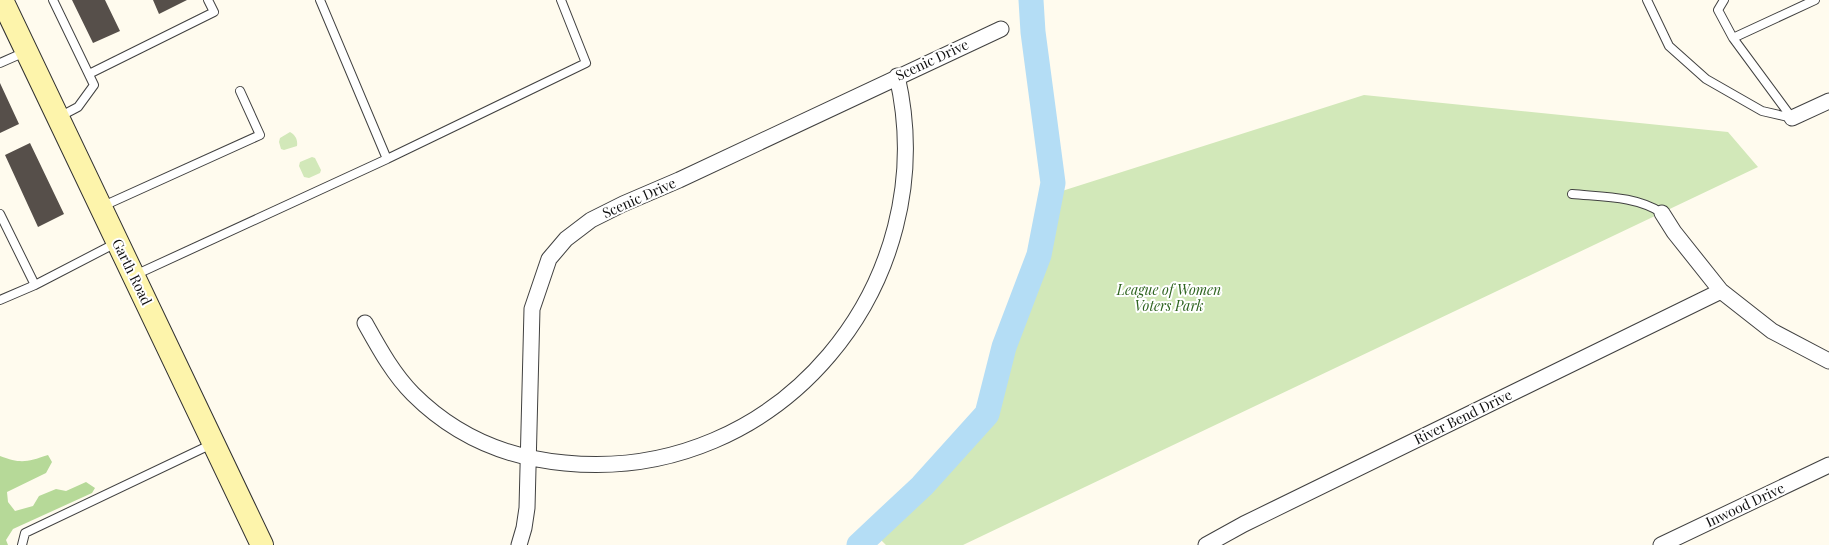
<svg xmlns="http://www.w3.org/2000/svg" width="1829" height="545" font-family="'Playfair Display',serif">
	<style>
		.green { fill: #d2e8b9 }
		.forest { fill: #b6d998 }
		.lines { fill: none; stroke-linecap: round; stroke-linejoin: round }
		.river { stroke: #b4ddf5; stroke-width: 25 }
		.building { fill: #564f4a }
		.lane-casing { stroke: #414141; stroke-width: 10 }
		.street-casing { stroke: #414141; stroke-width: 17 }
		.secondary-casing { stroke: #303030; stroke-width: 24 }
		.lane { stroke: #fff; stroke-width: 8 }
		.street { stroke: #fff; stroke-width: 15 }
		.secondary { stroke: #fdf4ab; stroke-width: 22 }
		.labels { text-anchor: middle; stroke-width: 4; stroke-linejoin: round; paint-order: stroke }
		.street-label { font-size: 14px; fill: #0e0e0e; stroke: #fff }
		.park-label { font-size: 14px; font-style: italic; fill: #2e641f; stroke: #fff }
	</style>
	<rect width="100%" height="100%" fill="#fffbee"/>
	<path class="green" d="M 1364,95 L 1728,132 L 1758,167 L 963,545 L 886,545 L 879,538 L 986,430 L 1062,191 Z
		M 290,132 C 295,135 298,139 297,146 L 284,150 L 281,149 L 279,142 L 280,138 Z
		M 312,157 L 315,158 L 321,170 L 320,173 L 309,178 L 304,177 L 299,166 L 300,162 Z"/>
	<path class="forest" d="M 48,455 L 52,462 L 46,473 L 7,492 L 8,502 L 15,511 L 33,506 L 39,496 L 56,489 L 66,491 L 86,482 L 95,488 L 92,493 L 13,529 L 6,540 L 8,545 L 0,545 L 0,456 C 21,464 27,462 48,455 Z"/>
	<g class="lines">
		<path class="river" d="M 859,545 L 922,486 L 987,414 L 1004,347 L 1039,255 L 1053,183 L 1033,32 L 1031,0"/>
	</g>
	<path class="building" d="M 72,0 L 105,0 L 120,31 L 93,43 Z
		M 153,0 L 187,0 L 159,14 Z
		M 0,83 L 19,124 L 0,133 Z
		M 30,143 L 64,214 L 38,227 L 5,155 Z"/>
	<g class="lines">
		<defs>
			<path id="lane" d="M 53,0 L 94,85 L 78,107 L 59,117
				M 320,0 L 387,159 L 586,63 L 561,0
				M 1647,0 L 1669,46 L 1706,79 L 1762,111 L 1792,118
				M 1724,0 L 1718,10 L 1733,38 L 1792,118
				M 1733,38 L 1815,0
				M 0,63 L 25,52
				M 89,74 L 214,12 L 208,0
				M 1572,194 C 1603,197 1636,196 1662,213
				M 101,207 L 260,135 L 240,91
				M 0,214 L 35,285
				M 135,275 L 387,159
				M 0,300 L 35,285 L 118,242
				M 22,545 L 25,533 L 212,444"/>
			<path id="street" d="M 1792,118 L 1829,101
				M 1662,213 L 1674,232 L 1721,291 L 1772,331 L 1829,361
				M 365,323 C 379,348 393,374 413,394 C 455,436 507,458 565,463 C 779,484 945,283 897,76
				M 519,545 L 524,528 L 527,508 L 532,309 L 549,259 L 566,239 L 591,220 L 623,204 L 679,180 L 1001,29
				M 1206,545 L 1244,524 L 1721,291
				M 1661,545 L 1829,465"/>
			<path id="secondary" d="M 2,0 L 262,545"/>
		</defs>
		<use href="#lane" class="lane-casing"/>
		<use href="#street" class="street-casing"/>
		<use href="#secondary" class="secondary-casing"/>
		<use href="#lane" class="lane"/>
		<use href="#street" class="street"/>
		<use href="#secondary" class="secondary"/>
	</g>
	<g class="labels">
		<g class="street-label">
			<text transform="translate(932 60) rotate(-25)" y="5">Scenic Drive</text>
			<text transform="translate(639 198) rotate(-24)" y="5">Scenic Drive</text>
			<text transform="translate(132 272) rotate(64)" y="5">Garth Road</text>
			<text transform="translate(1463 417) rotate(-26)" y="5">River Bend Drive</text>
			<text transform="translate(1745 505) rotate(-25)" y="5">Inwood Drive</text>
		</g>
		<g class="park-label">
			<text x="1169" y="295">League of Women<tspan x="1169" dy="16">Voters Park</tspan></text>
		</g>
	</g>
</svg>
